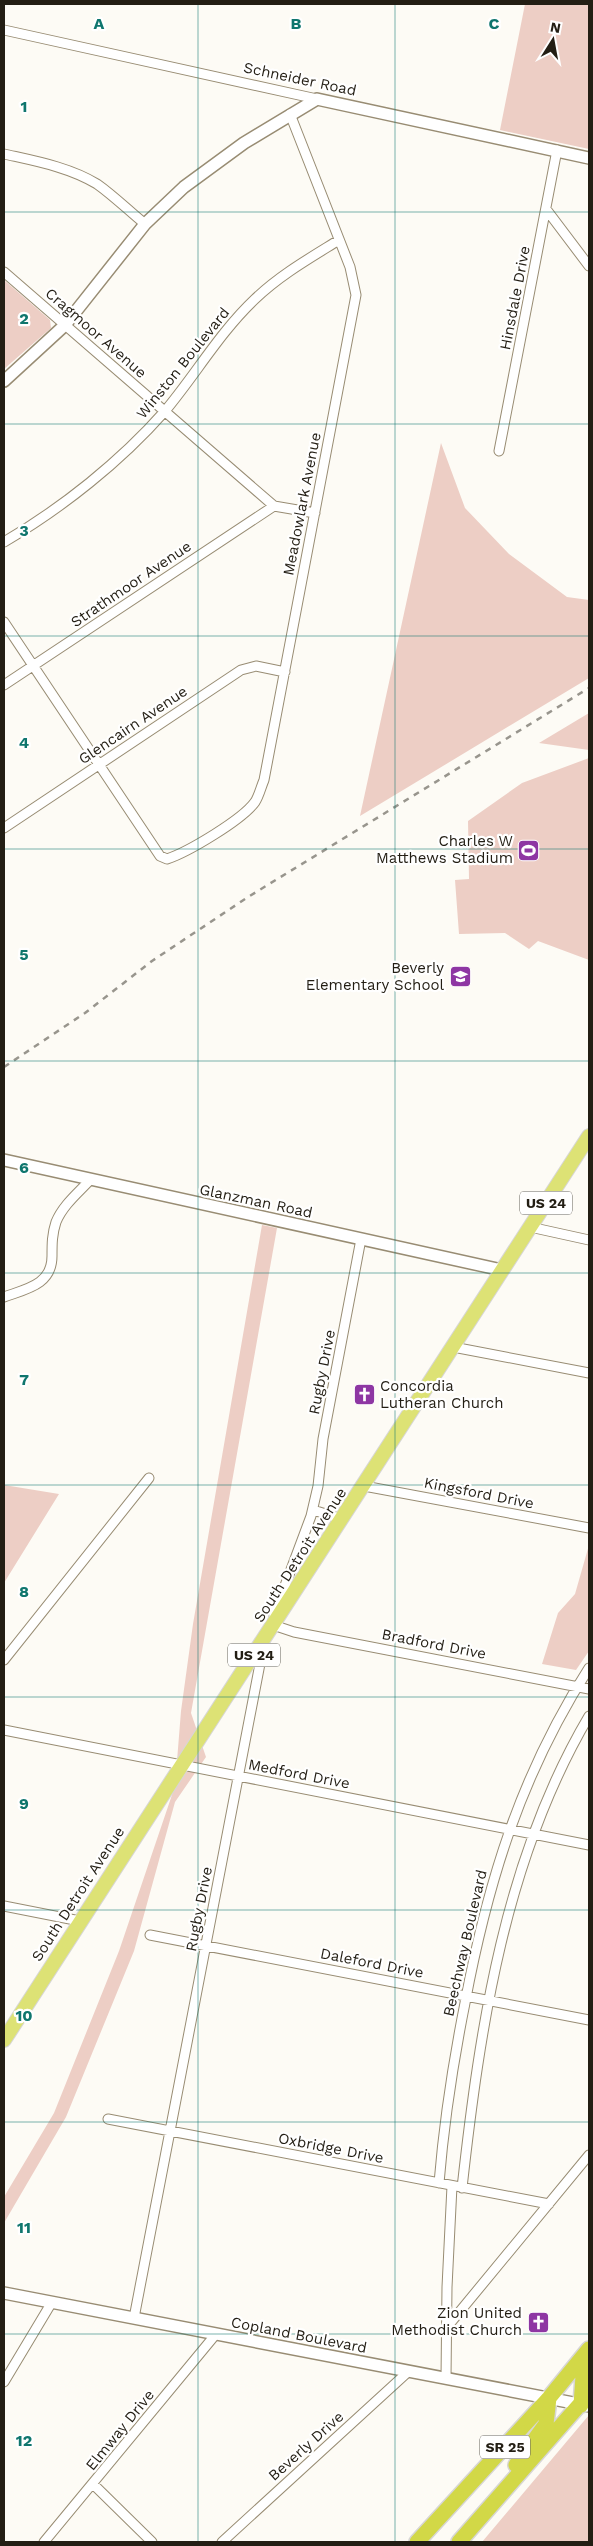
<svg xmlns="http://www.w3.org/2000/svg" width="593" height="2546" font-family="'Work Sans',sans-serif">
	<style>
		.green { fill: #edcec5 }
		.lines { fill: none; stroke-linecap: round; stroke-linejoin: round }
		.minor-casing { stroke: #988c73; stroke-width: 11 }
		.tertiary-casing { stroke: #988c73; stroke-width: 14 }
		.primary-casing { stroke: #d7d6d5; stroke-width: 16 }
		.trunk-casing { stroke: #d7d6d5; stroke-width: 18 }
		.minor { stroke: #fff; stroke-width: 9 }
		.tertiary { stroke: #fff; stroke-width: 11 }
		.primary { stroke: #dde275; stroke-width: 14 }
		.trunk { stroke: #d2d847; stroke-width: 15 }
		.rail { stroke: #98958d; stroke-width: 2.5; stroke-dasharray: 6 6; stroke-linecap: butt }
		.grid { fill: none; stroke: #0f766e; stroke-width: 1; stroke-opacity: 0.55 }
		.labels { text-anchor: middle; stroke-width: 4.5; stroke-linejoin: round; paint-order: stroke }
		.shield { fill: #fff; stroke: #65625a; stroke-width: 1 }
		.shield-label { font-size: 14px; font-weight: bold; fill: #231e14 }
		.street-label { font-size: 15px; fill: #231e14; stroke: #fff }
		.poi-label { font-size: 15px; fill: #231e14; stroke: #fff; text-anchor: end }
		.grid-label { font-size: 16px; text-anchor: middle; font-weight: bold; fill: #0f766e; stroke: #fff; stroke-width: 4.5; stroke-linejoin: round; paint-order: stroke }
	</style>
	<rect width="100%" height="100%" fill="#fdfbf5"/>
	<path class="green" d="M 525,4 L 589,4 L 589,149 L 500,130 Z
		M 4,280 L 50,320 L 51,328 L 4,369 Z
		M 441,443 L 465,508 L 509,554 L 567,597 L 589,600 L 589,678 L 360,816 Z
		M 589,713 L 589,750 L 539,743 Z
		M 589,758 L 589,960 L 538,941 L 529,949 L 505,933 L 459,934 L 455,880 L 469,879 L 468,821 L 522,783 Z
		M 262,1225 L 277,1228 L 191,1713 L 206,1757 L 175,1802 L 134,1951 L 66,2117 L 4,2223 L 4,2197 L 54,2113 L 119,1951 L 175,1786 L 181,1711 L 193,1624 Z
		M 4,1485 L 59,1494 L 4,1583 Z
		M 589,1545 L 589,1651 L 576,1670 L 542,1664 L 558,1613 L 575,1594 Z
		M 589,2415 L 589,2542 L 482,2542 Z"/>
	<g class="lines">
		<defs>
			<path id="minor" d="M 4,30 L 317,99
				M 4,154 C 35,161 69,167 97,184 C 114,196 129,211 145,224
				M 546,209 L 589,266
				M 4,272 L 274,506 L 315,513
				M 499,451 L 557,150
				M 4,542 C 62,508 120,462 165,411 C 196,374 220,332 255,299 C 280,275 310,258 339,240
				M 4,622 L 160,856 L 167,859 C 188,852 242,820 255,802 C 259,796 261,787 264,780 L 356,295 L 350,267 L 290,114
				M 4,685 L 274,506
				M 4,828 L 241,670 L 256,666 L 285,672
				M 530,1227 L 589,1240
				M 4,1297 C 26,1289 52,1285 52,1256 C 52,1244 52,1234 56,1222 C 63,1205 78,1193 90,1180
				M 453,1347 L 589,1373
				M 364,1486 L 589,1528
				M 313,1510 L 342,1519
				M 274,1615 L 311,1516 L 318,1486 L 323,1439 L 361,1239
				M 273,1625 L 294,1632 L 589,1689
				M 4,1660 L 149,1478
				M 4,1730 L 589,1845
				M 4,1906 L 80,1921
				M 150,1935 L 589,2020
				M 108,2119 L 549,2204
				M 439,2183 C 444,2122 453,2063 465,2003 C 488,1881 521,1774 589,1668
				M 462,2188 C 480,2026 505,1858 589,1716
				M 134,2318 L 264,1643
				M 447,2327 L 589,2155
				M 446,2378 L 447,2287 L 452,2186
				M 4,2382 L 52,2302
				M 93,2484 L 152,2542
				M 44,2542 L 216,2334
				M 222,2542 L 409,2371"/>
			<path id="tertiary" d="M 4,381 L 65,325 L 145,224 L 184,187 L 244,143 L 317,99 L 589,158
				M 4,1160 L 502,1270
				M 4,2293 L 589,2406"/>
			<path id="primary" d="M 4,2040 L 589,1136"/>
			<path id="trunk" d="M 581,2405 L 583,2376 L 589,2366
				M 516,2465 L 546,2424 L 549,2398
				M 417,2542 L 549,2398 L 589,2349
				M 459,2542 L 589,2394"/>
		</defs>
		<use href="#minor" class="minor-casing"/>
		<use href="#tertiary" class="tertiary-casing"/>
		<use href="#primary" class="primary-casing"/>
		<use href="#trunk" class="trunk-casing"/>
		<use href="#minor" class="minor"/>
		<use href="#tertiary" class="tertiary"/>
		<use href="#primary" class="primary"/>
		<use href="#trunk" class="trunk"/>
		<path class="rail" d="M 4,1067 L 85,1013 L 152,961 L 248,897 L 589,688"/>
	</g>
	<path class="grid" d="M 198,4 L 198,2542M 395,4 L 395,2542M 4,212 L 589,212M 4,424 L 589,424M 4,636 L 589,636M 4,849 L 589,849M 4,1061 L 589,1061M 4,1273 L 589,1273M 4,1485 L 589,1485M 4,1697 L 589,1697M 4,1910 L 589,1910M 4,2122 L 589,2122M 4,2334 L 589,2334"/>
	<defs>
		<symbol id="stadium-square" viewBox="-11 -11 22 22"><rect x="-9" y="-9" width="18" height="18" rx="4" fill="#8e36a3" stroke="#fff"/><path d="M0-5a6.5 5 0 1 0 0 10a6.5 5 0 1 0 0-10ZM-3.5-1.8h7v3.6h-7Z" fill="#fff"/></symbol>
		<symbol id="school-square" viewBox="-11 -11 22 22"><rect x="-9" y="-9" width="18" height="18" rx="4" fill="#8e36a3" stroke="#fff"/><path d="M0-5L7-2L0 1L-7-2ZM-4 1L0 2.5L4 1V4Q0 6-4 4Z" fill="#fff"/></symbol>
		<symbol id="church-square" viewBox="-11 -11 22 22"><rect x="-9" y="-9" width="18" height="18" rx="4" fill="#8e36a3" stroke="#fff"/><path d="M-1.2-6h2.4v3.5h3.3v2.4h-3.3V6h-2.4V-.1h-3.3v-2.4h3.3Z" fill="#fff"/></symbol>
	</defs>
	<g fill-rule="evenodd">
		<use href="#stadium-square" x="516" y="838" width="25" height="25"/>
		<use href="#school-square" x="448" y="964" width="25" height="25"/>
		<use href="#church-square" x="352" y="1382" width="25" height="25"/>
		<use href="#church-square" x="526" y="2310" width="25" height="25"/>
	</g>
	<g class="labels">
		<g class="shield">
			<rect x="520" y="1191.5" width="52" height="23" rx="4"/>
			<rect x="228" y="1643.5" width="52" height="23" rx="4"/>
			<rect x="480" y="2435.5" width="50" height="23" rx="4"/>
		</g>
		<g class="shield-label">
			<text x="546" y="1208">US 24</text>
			<text x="254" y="1660">US 24</text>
			<text x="505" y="2452">SR 25</text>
		</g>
		<g class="street-label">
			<text transform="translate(300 79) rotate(12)" y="5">Schneider Road</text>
			<text transform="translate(515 298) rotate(-79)" y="5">Hinsdale Drive</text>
			<text transform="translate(96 333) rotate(41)" y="5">Cragmoor Avenue</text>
			<text transform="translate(183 363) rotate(-51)" y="5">Winston Boulevard</text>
			<text transform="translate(302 504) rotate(-79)" y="5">Meadowlark Avenue</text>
			<text transform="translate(131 584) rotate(-34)" y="5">Strathmoor Avenue</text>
			<text transform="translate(133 725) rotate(-34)" y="5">Glencairn Avenue</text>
			<text transform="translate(256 1201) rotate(12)" y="5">Glanzman Road</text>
			<text transform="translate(322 1372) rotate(-79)" y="5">Rugby Drive</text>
			<text transform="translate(479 1493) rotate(11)" y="5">Kingsford Drive</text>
			<text transform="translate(300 1555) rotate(-57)" y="5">South Detroit Avenue</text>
			<text transform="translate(434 1644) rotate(11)" y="5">Bradford Drive</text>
			<text transform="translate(299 1774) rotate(11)" y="5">Medford Drive</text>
			<text transform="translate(78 1894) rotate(-57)" y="5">South Detroit Avenue</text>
			<text transform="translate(199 1909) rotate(-79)" y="5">Rugby Drive</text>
			<text transform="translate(465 1943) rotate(-77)" y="5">Beechway Boulevard</text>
			<text transform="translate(372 1963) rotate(11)" y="5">Daleford Drive</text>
			<text transform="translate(331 2148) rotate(11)" y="5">Oxbridge Drive</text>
			<text transform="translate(299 2335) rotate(11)" y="5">Copland Boulevard</text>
			<text transform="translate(120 2430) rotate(-51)" y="5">Elmway Drive</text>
			<text transform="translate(306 2446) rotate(-42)" y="5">Beverly Drive</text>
		</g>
		<g class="poi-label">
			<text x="513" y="846">Charles W<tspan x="513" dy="17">Matthews Stadium</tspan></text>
			<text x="444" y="973">Beverly<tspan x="444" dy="17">Elementary School</tspan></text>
			<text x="380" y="1391" text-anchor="start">Concordia<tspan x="380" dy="17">Lutheran Church</tspan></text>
			<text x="522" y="2318">Zion United<tspan x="522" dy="17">Methodist Church</tspan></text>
		</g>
	</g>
	<g class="grid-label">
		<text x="99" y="29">A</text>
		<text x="296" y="29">B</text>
		<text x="494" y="29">C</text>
		<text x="24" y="112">1</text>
		<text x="24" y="324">2</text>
		<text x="24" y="536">3</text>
		<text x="24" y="748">4</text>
		<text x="24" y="960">5</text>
		<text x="24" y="1173">6</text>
		<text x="24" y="1385">7</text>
		<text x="24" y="1597">8</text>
		<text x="24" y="1809">9</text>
		<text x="24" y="2021">10</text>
		<text x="24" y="2233">11</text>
		<text x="24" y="2446">12</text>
	</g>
	<rect width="593" height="2546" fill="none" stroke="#231e14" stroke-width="10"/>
	<g transform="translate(553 40) rotate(11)" stroke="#ffffff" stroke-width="4" paint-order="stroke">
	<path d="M0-4L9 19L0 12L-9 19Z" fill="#231e14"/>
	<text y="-8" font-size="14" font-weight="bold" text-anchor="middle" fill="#231e14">N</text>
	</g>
</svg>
